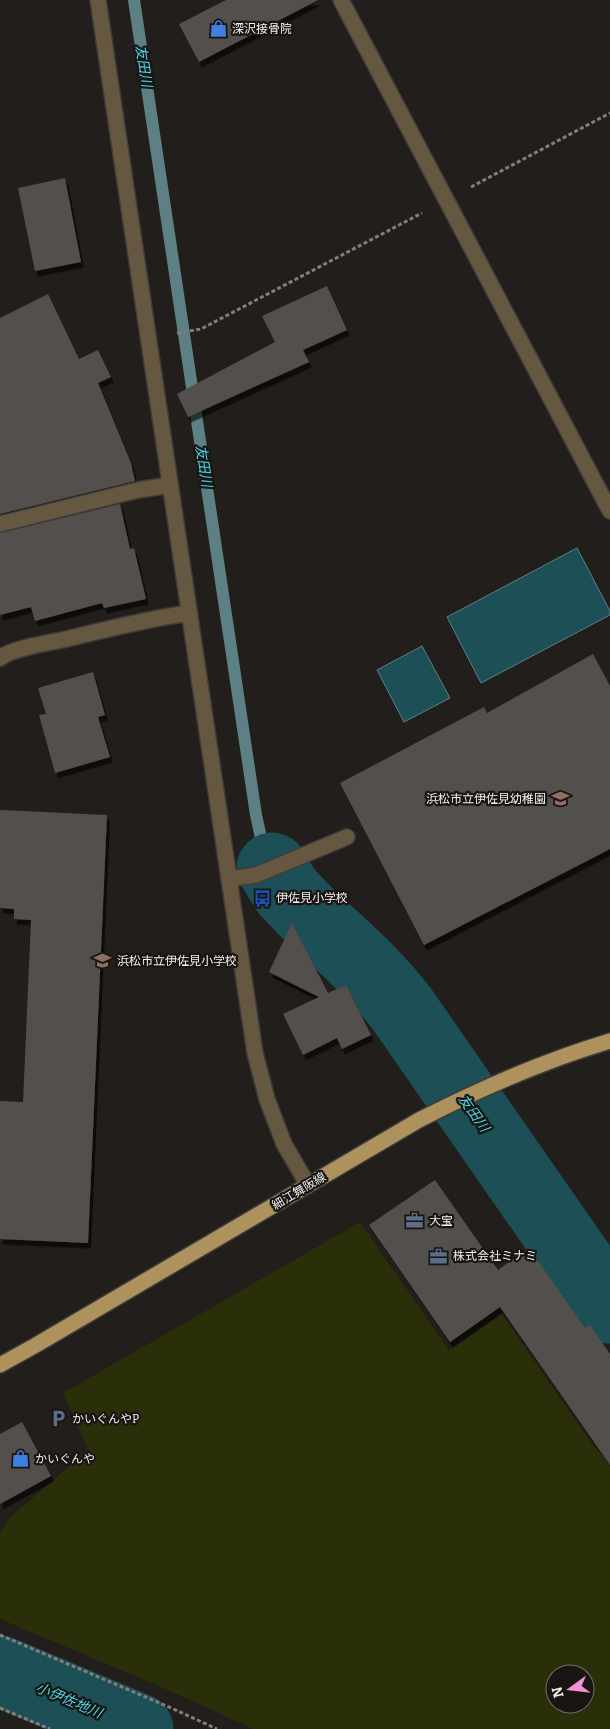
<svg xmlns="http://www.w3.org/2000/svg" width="610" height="1729" font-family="Bitter,'Noto Sans JP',serif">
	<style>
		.green { fill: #2a2e09; fill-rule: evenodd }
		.water { fill: #1c4f56; stroke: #5d8084 }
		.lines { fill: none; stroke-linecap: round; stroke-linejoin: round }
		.stream { stroke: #5d8084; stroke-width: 12 }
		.river { stroke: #1c4f56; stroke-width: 71 }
		.building { fill: #534f4d; filter: url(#shadow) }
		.minor-casing { stroke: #3f3c3a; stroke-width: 18 }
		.major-casing { stroke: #3f3c3a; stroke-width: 18 }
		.path { stroke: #817e7c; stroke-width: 3; stroke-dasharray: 4 2.5; stroke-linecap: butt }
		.minor { stroke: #665840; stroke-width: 15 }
		.major { stroke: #ae925e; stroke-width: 15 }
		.labels { text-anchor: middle; stroke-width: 4.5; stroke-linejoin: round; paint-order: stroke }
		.poi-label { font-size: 12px; fill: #f4f1f0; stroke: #181513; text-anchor: start }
		.street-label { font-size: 12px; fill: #f4f1f0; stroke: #181513 }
		.water-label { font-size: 14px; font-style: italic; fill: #49d7eb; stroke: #181513 }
	</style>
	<defs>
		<filter id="shadow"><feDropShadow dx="3" dy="5.5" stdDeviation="0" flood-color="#0009"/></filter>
	</defs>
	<rect width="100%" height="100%" fill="#211e1c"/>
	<path class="green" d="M 360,1222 L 449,1350 L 502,1314 L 591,1443 L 610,1463 L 610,1729 L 253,1729 L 175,1693 L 0,1619 L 0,1534 L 7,1520 L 88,1450 L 63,1393 ZM 555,1674 L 585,1674 L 585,1704 L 555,1704 Z"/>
	<path class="water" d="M 577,548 L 610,611 L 610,615 L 481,683 L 447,617 Z
		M 422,646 L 450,698 L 404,722 L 377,670 Z"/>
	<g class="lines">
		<path class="stream" d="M 134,0 L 256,815 L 262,842 L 272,868"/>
		<path class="river" d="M 272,868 L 287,892 L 312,918
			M 324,929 C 352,954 379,979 402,1009 L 610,1308
			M 0,1671 L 138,1729"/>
	</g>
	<path class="building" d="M 226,0 L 318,0 L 199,62 L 179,24 Z
		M 65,178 L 81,262 L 35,271 L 18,188 Z
		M 327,286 L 347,330 L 303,350 L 309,362 L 188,417 L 177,394 L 275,342 L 262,316 Z
		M 48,294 L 79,359 L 98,350 L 111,377 L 98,383 L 131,463 L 135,481 L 0,514 L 0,318 Z
		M 120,504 L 130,549 L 134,548 L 146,599 L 104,608 L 102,603 L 35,621 L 31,607 L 0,615 L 0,533 Z
		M 593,654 L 610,686 L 610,849 L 424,945 L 340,783 L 484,707 L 487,713 Z
		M 93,672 L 105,715 L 98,717 L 110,757 L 55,773 L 39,715 L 46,714 L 38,688 Z
		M 0,810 L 107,815 L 88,1243 L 0,1239 L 0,1101 L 23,1102 L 31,920 L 14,919 L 14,909 L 0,908 Z
		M 292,923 L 328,993 L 346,985 L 371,1035 L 342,1049 L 337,1038 L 303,1055 L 283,1014 L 319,997 L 269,972 Z
		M 435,1180 L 498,1270 L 529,1248 L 585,1328 L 590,1325 L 610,1354 L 610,1465 L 500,1307 L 450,1342 L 369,1225 Z
		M 22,1422 L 51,1476 L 0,1504 L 0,1434 Z"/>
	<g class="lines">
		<defs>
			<path id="minor" d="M 98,0 L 255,1053 L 267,1099 L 284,1144 L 308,1185
				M 341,0 L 610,511
				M 0,524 L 138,490 L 170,485
				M 0,658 C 13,648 46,643 62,640 C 104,630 146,619 189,613
				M 229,879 L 256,875 L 347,837"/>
			<path id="major" d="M 0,1365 L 36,1345 L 419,1120 C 481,1088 544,1061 610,1041"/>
		</defs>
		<use href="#minor" class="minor-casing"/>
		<use href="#major" class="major-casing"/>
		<path class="path" d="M 471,187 L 610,113
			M 177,333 L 201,329 L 422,213
			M 0,1635 L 169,1707 L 217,1729
			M 0,1708 L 50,1729"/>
		<use href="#minor" class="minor"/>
		<use href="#major" class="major"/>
	</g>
	<defs>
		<symbol id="shop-bare" viewBox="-9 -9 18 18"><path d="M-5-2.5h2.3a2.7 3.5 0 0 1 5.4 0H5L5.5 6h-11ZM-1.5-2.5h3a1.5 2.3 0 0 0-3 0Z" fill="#3f7fe0" stroke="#181513" stroke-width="2.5" paint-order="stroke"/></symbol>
		<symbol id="school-bare" viewBox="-9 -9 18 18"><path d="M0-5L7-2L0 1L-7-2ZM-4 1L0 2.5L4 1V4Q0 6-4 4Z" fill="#8d6e63" stroke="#181513" stroke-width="2.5" paint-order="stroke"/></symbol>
		<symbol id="bus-bare" viewBox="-9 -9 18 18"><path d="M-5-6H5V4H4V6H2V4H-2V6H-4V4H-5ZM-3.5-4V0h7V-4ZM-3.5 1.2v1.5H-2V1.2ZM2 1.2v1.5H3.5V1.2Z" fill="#1a4fb4" stroke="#181513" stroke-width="2.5" paint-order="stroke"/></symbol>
		<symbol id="office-bare" viewBox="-9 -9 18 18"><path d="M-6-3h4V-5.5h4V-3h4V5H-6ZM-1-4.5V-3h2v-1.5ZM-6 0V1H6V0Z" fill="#5c6f8a" stroke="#181513" stroke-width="2.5" paint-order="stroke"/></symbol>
		<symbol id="parking-bare" viewBox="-9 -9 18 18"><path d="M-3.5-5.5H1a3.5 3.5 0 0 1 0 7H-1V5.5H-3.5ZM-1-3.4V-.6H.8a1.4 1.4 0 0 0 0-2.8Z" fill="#5c6f8a" stroke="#181513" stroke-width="2.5" paint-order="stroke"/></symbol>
	</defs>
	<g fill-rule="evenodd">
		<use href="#shop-bare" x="206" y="16" width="25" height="25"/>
		<use href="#school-bare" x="548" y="786" width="25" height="25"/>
		<use href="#bus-bare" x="250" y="886" width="25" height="25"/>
		<use href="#school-bare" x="90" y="948" width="25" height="25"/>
		<use href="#office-bare" x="402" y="1208" width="25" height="25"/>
		<use href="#office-bare" x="426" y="1244" width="25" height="25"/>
		<use href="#parking-bare" x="46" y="1406" width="25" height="25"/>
		<use href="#shop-bare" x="8" y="1446" width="25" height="25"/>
	</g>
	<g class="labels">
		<g class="poi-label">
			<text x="232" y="33">深沢接骨院</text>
			<text x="546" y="803" text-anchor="end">浜松市立伊佐見幼稚園</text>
			<text x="276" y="902">伊佐見小学校</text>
			<text x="117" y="965">浜松市立伊佐見小学校</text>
			<text x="429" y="1225">大宝</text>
			<text x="453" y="1260">株式会社ミナミ</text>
			<text x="72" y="1423">かいぐんやP</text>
			<text x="35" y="1463">かいぐんや</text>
		</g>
		<g class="street-label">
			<text transform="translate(299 1191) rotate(-31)" y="4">細江舞阪線</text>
		</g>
		<g class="water-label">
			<text transform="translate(144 66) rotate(81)" y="5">友田川</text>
			<text transform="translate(204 466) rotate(81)" y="5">友田川</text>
			<text transform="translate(474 1113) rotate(55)" y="5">友田川</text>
			<text transform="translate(69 1700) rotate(23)" y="5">小伊佐地川</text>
		</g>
	</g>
	<g transform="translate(570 1689) rotate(255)"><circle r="24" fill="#181513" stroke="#706d6b"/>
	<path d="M0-4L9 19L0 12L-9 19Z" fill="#f491d4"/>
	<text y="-8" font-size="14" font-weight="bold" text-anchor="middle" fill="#f4f1f0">N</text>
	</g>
</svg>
